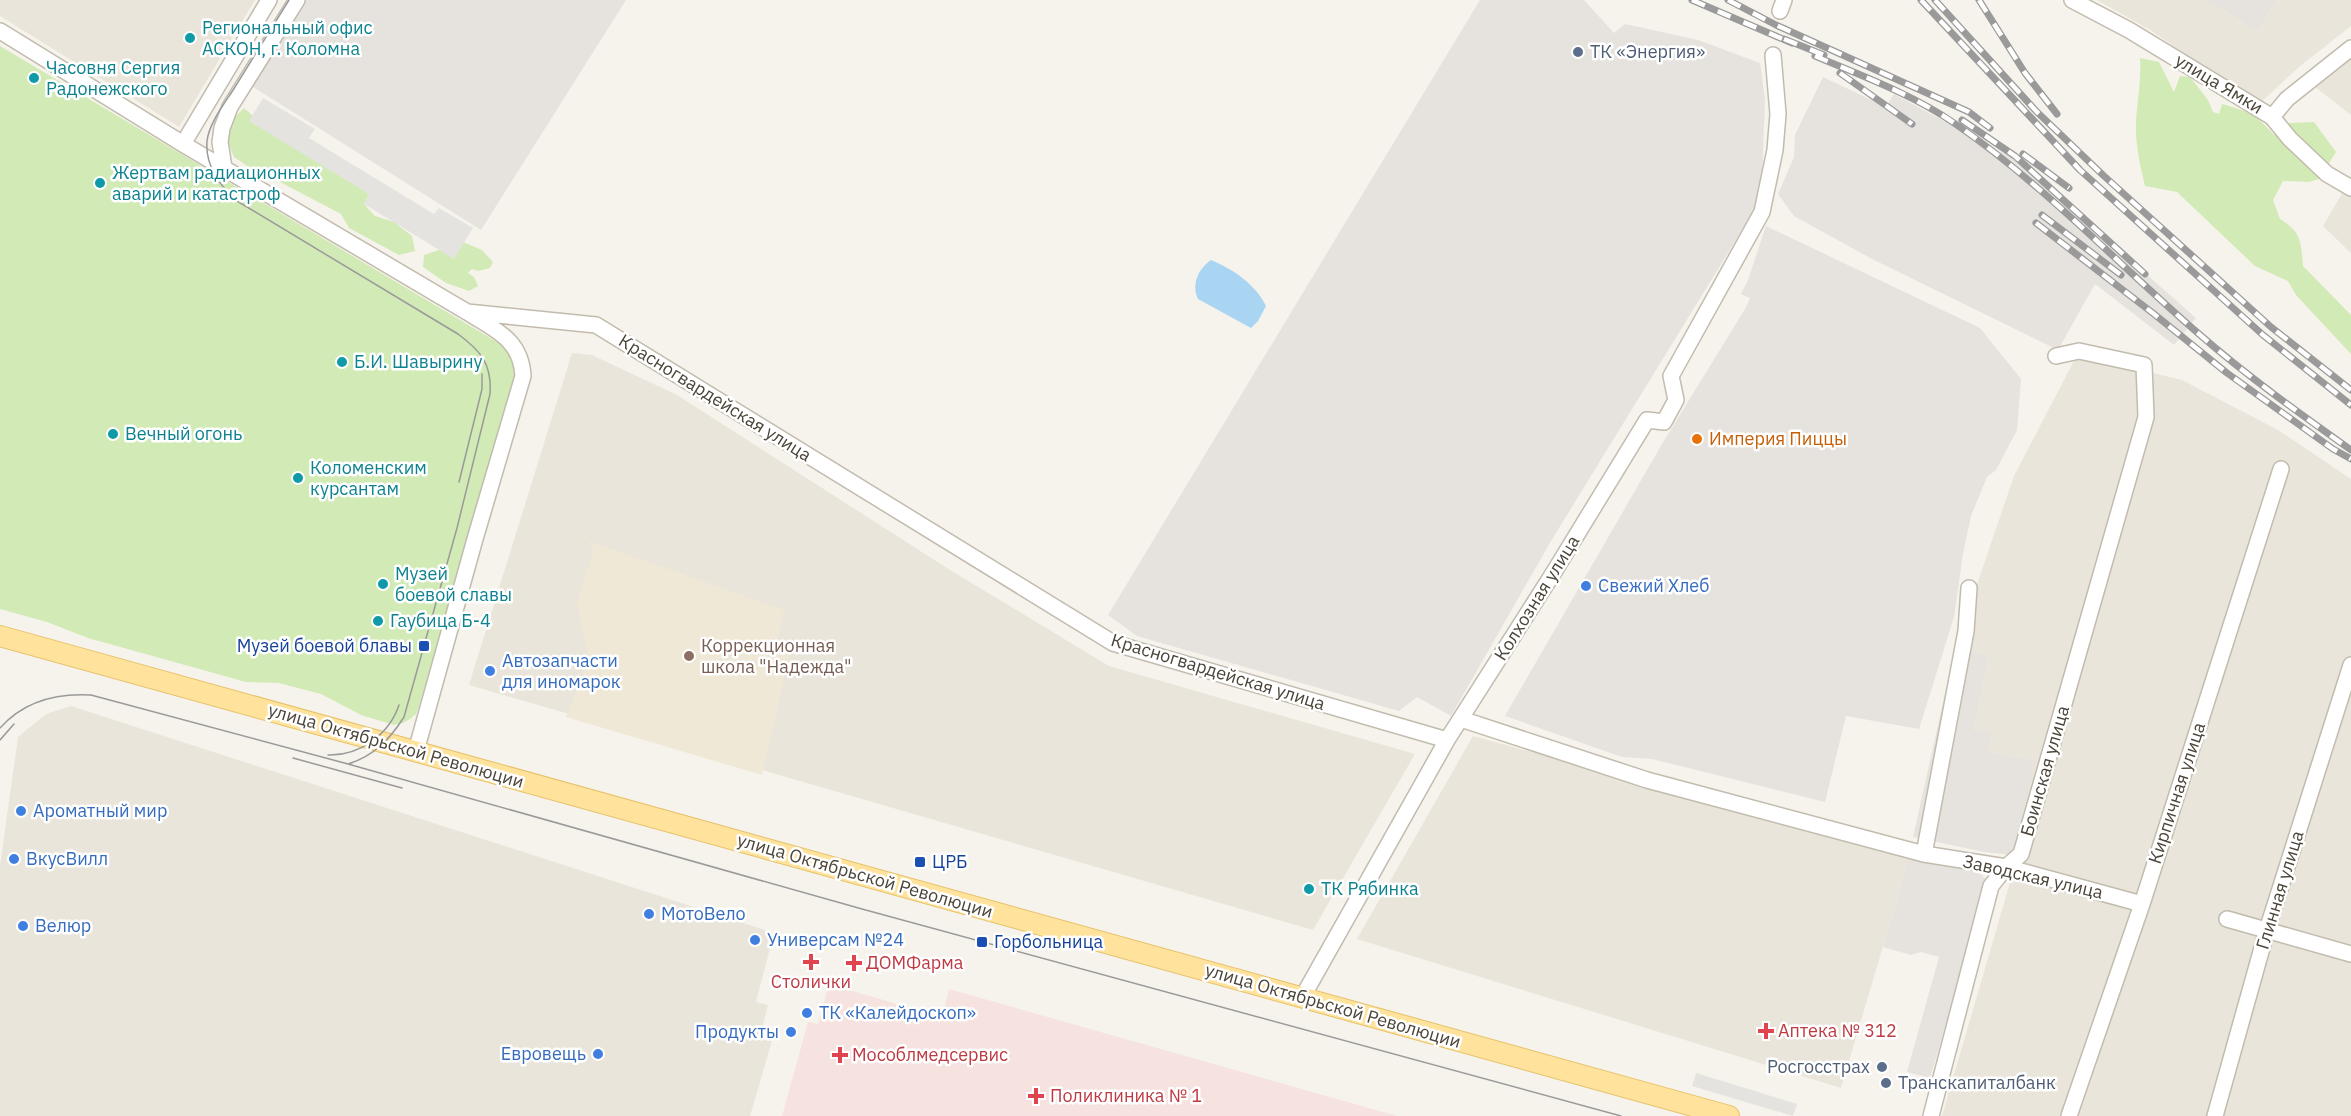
<svg xmlns="http://www.w3.org/2000/svg" width="2351" height="1116" font-family="'IBM Plex Sans',sans-serif">
	<style>
		.residential { fill: #eae5da }
		.industrial { fill: #e6e2dd }
		.education { fill: #efe8d6 }
		.medical { fill: #f6e3e0 }
		.green { fill: #d2eab5 }
		.parking { fill: #e5e3e0 }
		.water { fill: #a9d4f2 }
		.lines { fill: none; stroke-linecap: round; stroke-linejoin: round }
		.minor-casing { stroke: #c2bbae; stroke-width: 18 }
		.major-casing { stroke: #e6c16a; stroke-width: 22 }
		.minor { stroke: #fff; stroke-width: 15 }
		.major { stroke: #ffe39c; stroke-width: 20 }
		.tram { stroke: #9a9a9a; stroke-width: 1.5 }
		.rail-casing { stroke: #9a9a9a; stroke-width: 7 }
		.rail { stroke: #fff; stroke-width: 4.5; stroke-dasharray: 14; stroke-linecap: butt }
		.culture-dot { fill: #0f9aa8; stroke: #fff; stroke-width: 2 }
		.service-dot { fill: #5c6f8a; stroke: #fff; stroke-width: 2 }
		.food-dot { fill: #e8710a; stroke: #fff; stroke-width: 2 }
		.shop-dot { fill: #3f7fe0; stroke: #fff; stroke-width: 2 }
		.transit-dot { fill: #1a4fb4; stroke: #fff; stroke-width: 2 }
		.education-dot { fill: #8d6e63; stroke: #fff; stroke-width: 2 }
		.health-dot { fill: #e0444e; stroke: #fff; stroke-width: 2 }
		.labels { text-anchor: middle; stroke-width: 5; stroke-linejoin: round; paint-order: stroke }
		.culture-label { font-size: 18px; fill: #0d838f; stroke: #fff; text-anchor: start }
		.service-label { font-size: 18px; fill: #4e5e75; stroke: #fff; text-anchor: start }
		.street-label { font-size: 18px; fill: #4b4439; stroke: #fff }
		.food-label { font-size: 18px; fill: #c56008; stroke: #fff; text-anchor: start }
		.shop-label { font-size: 18px; fill: #366cbe; stroke: #fff; text-anchor: start }
		.transit-label { font-size: 18px; fill: #164399; stroke: #fff; text-anchor: start }
		.education-label { font-size: 18px; fill: #785e54; stroke: #fff; text-anchor: start }
		.health-label { font-size: 18px; fill: #be3a42; stroke: #fff; text-anchor: start }
	</style>
	<rect width="100%" height="100%" fill="#f6f3ec"/>
	<path class="residential" d="M 0,0 L 255,0 L 179,127 L 0,16 Z
		M 2097,0 L 2206,0 L 2257,31 L 2277,0 L 2351,0 L 2351,26 L 2300,66 L 2258,105 L 2152,31 Z
		M 2351,59 L 2351,115 L 2315,87 Z
		M 2344,190 L 2351,192 L 2351,253 L 2323,226 Z
		M 572,353 L 592,355 L 677,395 L 950,570 L 1109,666 L 1415,754 L 1313,930 L 469,685 Z
		M 2077,355 L 2182,380 L 2278,430 L 2351,479 L 2351,1116 L 1942,1116 L 2009,886 L 2012,855 L 2035,760 L 1987,752 L 1974,731 L 1989,655 L 1955,649 L 2014,476 Z
		M 71,706 L 774,933 L 756,1002 L 768,1005 L 762,1029 L 773,1032 L 772,1041 L 750,1116 L 0,1116 L 0,866 L 18,737 L 46,714 Z
		M 1473,736 L 1910,855 L 1841,1088 L 1357,939 Z"/>
	<path class="industrial" d="M 304,0 L 626,0 L 481,230 L 250,85 Z
		M 1480,0 L 1584,0 L 1614,33 L 1625,24 L 1698,40 L 1760,63 L 1765,99 L 1762,180 L 1758,204 L 1551,541 L 1451,716 L 1417,697 L 1399,711 L 1137,636 L 1108,615 Z
		M 2206,0 L 2277,0 L 2257,31 Z
		M 1823,77 L 1886,107 L 1894,94 L 2018,161 L 2196,318 L 2174,345 L 2095,284 L 2058,350 L 1872,259 L 1794,216 L 1778,194 L 1794,157 L 1795,135 Z
		M 1766,226 L 1980,328 L 2021,379 L 2017,430 L 1996,470 L 1987,477 L 1971,516 L 1963,554 L 1954,617 L 1919,729 L 1846,716 L 1825,802 L 1652,759 L 1622,757 L 1505,716 L 1662,444 L 1745,309 L 1750,298 L 1741,294 L 1748,280 Z
		M 1955,649 L 1989,655 L 1974,730 L 1991,733 L 1987,752 L 2036,760 L 2012,855 L 1984,852 L 1913,837 Z
		M 1910,855 L 1965,867 L 1981,874 L 1988,882 L 1930,1078 L 1907,1072 L 1939,957 L 1921,952 L 1911,955 L 1883,947 Z"/>
	<path class="education" d="M 589,541 L 784,610 L 776,648 L 790,653 L 762,775 L 566,717 L 589,660 L 577,603 L 593,552 Z"/>
	<path class="medical" d="M 829,984 L 931,1014 L 943,1014 L 949,989 L 1397,1116 L 782,1116 L 808,1022 L 818,1024 Z"/>
	<path class="green" d="M 0,46 L 497,342 C 510,350 516,361 515,375 L 419,706 L 416,714 L 410,719 L 403,723 L 394,725 L 361,715 L 321,694 L 279,683 L 246,682 L 88,638 L 47,622 L 0,609 Z
		M 2140,58 L 2159,62 L 2174,92 L 2180,76 L 2190,77 L 2208,100 L 2213,112 L 2219,114 L 2222,104 C 2247,111 2257,115 2274,135 L 2289,123 L 2314,122 L 2336,152 L 2319,179 L 2309,182 L 2283,181 L 2273,200 L 2280,219 C 2302,232 2301,243 2303,266 L 2351,315 L 2351,354 L 2296,295 L 2288,281 L 2255,266 L 2177,192 L 2145,186 C 2141,169 2137,152 2136,134 C 2135,109 2142,84 2140,58 Z
		M 244,108 L 261,123 L 369,194 L 364,204 L 375,216 L 394,222 L 412,236 L 415,251 L 399,255 L 349,228 L 341,214 L 282,183 L 261,175 L 234,157 L 229,145 L 228,132 L 234,118 Z
		M 463,242 L 482,250 L 493,262 L 490,268 L 478,271 L 472,269 L 468,273 L 474,277 L 478,286 L 469,291 L 446,283 L 423,267 L 424,255 Z"/>
	<path class="parking" d="M 263,98 L 315,129 L 309,138 L 434,214 L 439,208 L 473,228 L 454,259 L 364,204 L 369,194 L 249,121 Z
		M 1696,1073 L 1797,1104 L 1793,1116 L 1692,1086 Z"/>
	<path class="water" d="M 1211,260 C 1233,269 1255,284 1266,306 L 1258,321 L 1251,328 L 1198,299 C 1191,285 1198,269 1211,260 Z"/>
	<g class="lines">
		<defs>
			<path id="minor" d="M 2072,0 L 2129,30 L 2272,117 L 2290,139 L 2327,174 L 2351,188
				M 1780,11 L 1784,0
				M 0,31 L 183,144 L 467,312 C 495,330 521,339 523,376 L 475,539 L 416,751
				M 2272,117 L 2287,99 L 2351,48
				M 183,144 L 269,0
				M 224,168 L 220,142 L 222,128 L 230,107 L 297,0
				M 467,312 L 596,325 L 1113,643 L 1447,740
				M 1461,719 L 1647,780 L 1924,854 L 2006,867 L 2142,904
				M 1924,854 L 1966,631 L 1969,588
				M 2227,919 L 2351,954
				M 1302,998 L 1447,740 L 1554,572 L 1647,420 L 1664,422 L 1676,400 L 1671,376 L 1762,212 L 1775,150 L 1778,114 L 1773,55
				M 1931,1116 L 1991,886 L 2006,867 L 2021,854 L 2146,417 L 2144,365 L 2079,351 L 2056,356
				M 2069,1116 L 2142,904 L 2281,469
				M 2215,1116 L 2267,930 L 2351,665"/>
			<path id="major" d="M 0,636 L 1729,1116"/>
		</defs>
		<use href="#minor" class="minor-casing"/>
		<use href="#major" class="major-casing"/>
		<use href="#minor" class="minor"/>
		<use href="#major" class="major"/>
		<path class="tram" d="M 289,0 C 271,29 253,58 235,87 C 225,103 209,123 207,141 C 205,166 219,185 237,201 L 458,334 C 481,351 492,364 490,394 L 457,528 L 404,717 C 390,739 374,756 348,764
			M 459,482 L 482,389 L 482,374
			M 0,728 C 24,701 56,693 91,695 L 348,764 L 862,909 L 1621,1116
			M 0,740 L 14,724
			M 328,755 C 359,756 389,735 399,705
			M 293,758 L 402,788"/>
		<defs>
			<path id="rail" d="M 1692,0 L 1792,43
				M 1728,0 L 1776,25 L 1969,112 L 1990,128
				M 1921,0 L 2080,170 L 2263,335 L 2351,405
				M 1935,0 L 2037,112 L 2104,176 L 2271,327 L 2351,390
				M 1979,0 L 2025,73 L 2057,114
				M 1784,39 L 1824,55
				M 1815,56 C 1860,75 1914,95 1954,123 C 2042,183 2118,264 2199,334 C 2247,376 2299,413 2351,450
				M 1840,73 L 1912,124
				M 1962,120 L 2015,156 L 2145,274
				M 2023,154 L 2069,188
				M 2042,215 L 2121,275
				M 2036,223 L 2154,314 L 2227,373 L 2333,449 L 2351,459"/>
		</defs>
		<use href="#rail" class="rail-casing"/>
		<use href="#rail" class="rail"/>
	</g>
	<g class="culture-dot">
		<circle cx="190" cy="38" r="6"/>
		<circle cx="34" cy="78" r="6"/>
		<circle cx="100" cy="183" r="6"/>
		<circle cx="342" cy="362" r="6"/>
		<circle cx="113" cy="434" r="6"/>
		<circle cx="298" cy="478" r="6"/>
		<circle cx="383" cy="584" r="6"/>
		<circle cx="378" cy="621" r="6"/>
		<circle cx="1309" cy="889" r="6"/>
	</g>
	<g class="service-dot">
		<circle cx="1578" cy="52" r="6"/>
		<circle cx="1882" cy="1067" r="6"/>
		<circle cx="1886" cy="1083" r="6"/>
	</g>
	<circle class="food-dot" cx="1697" cy="439" r="6"/>
	<g class="shop-dot">
		<circle cx="1586" cy="586" r="6"/>
		<circle cx="490" cy="671" r="6"/>
		<circle cx="21" cy="811" r="6"/>
		<circle cx="14" cy="859" r="6"/>
		<circle cx="649" cy="914" r="6"/>
		<circle cx="23" cy="926" r="6"/>
		<circle cx="755" cy="940" r="6"/>
		<circle cx="807" cy="1013" r="6"/>
		<circle cx="791" cy="1032" r="6"/>
		<circle cx="598" cy="1054" r="6"/>
	</g>
	<g class="transit-dot">
		<rect x="418" y="640" width="12" height="12" rx="3"/>
		<rect x="914" y="856" width="12" height="12" rx="3"/>
		<rect x="976" y="936" width="12" height="12" rx="3"/>
	</g>
	<circle class="education-dot" cx="689" cy="656" r="6"/>
	<g class="health-dot">
		<path d="M808 953h6v6h6v6h-6v6h-6v-6h-6v-6h6z"/>
		<path d="M851 954h6v6h6v6h-6v6h-6v-6h-6v-6h6z"/>
		<path d="M1763 1022h6v6h6v6h-6v6h-6v-6h-6v-6h6z"/>
		<path d="M837 1046h6v6h6v6h-6v6h-6v-6h-6v-6h6z"/>
		<path d="M1033 1087h6v6h6v6h-6v6h-6v-6h-6v-6h6z"/>
	</g>
	<g class="labels">
		<g class="culture-label">
			<text x="202" y="34">Региональный офис<tspan x="202" dy="21">АСКОН, г. Коломна</tspan></text>
			<text x="46" y="74">Часовня Сергия<tspan x="46" dy="21">Радонежского</tspan></text>
			<text x="112" y="179">Жертвам радиационных<tspan x="112" dy="21">аварий и катастроф</tspan></text>
			<text x="354" y="368">Б.И. Шавырину</text>
			<text x="125" y="440">Вечный огонь</text>
			<text x="310" y="474">Коломенским<tspan x="310" dy="21">курсантам</tspan></text>
			<text x="395" y="580">Музей<tspan x="395" dy="21">боевой славы</tspan></text>
			<text x="390" y="627">Гаубица Б-4</text>
			<text x="1321" y="895">ТК Рябинка</text>
		</g>
		<g class="service-label">
			<text x="1590" y="58">ТК «Энергия»</text>
			<text x="1870" y="1073" text-anchor="end">Росгосстрах</text>
			<text x="1898" y="1089">Транскапиталбанк</text>
		</g>
		<g class="street-label">
			<text transform="translate(2219 84) rotate(31)" y="6">улица Ямки</text>
			<text transform="translate(715 398) rotate(32)" y="6">Красногвардейская улица</text>
			<text transform="translate(1537 598) rotate(-58)" y="6">Колхозная улица</text>
			<text transform="translate(1218 672) rotate(17)" y="6">Красногвардейская улица</text>
			<text transform="translate(396 746) rotate(16)" y="6">улица Октябрьской Революции</text>
			<text transform="translate(2045 771) rotate(-74)" y="6">Боинская улица</text>
			<text transform="translate(2177 793) rotate(-72)" y="6">Кирпичная улица</text>
			<text transform="translate(865 876) rotate(16)" y="6">улица Октябрьской Революции</text>
			<text transform="translate(2033 877) rotate(13)" y="6">Заводская улица</text>
			<text transform="translate(2280 890) rotate(-73)" y="6">Глинная улица</text>
			<text transform="translate(1333 1006) rotate(16)" y="6">улица Октябрьской Революции</text>
		</g>
		<g class="food-label">
			<text x="1709" y="445">Империя Пиццы</text>
		</g>
		<g class="shop-label">
			<text x="1598" y="592">Свежий Хлеб</text>
			<text x="502" y="667">Автозапчасти<tspan x="502" dy="21">для иномарок</tspan></text>
			<text x="33" y="817">Ароматный мир</text>
			<text x="26" y="865">ВкусВилл</text>
			<text x="661" y="920">МотоВело</text>
			<text x="35" y="932">Велюр</text>
			<text x="767" y="946">Универсам №24</text>
			<text x="819" y="1019">ТК «Калейдоскоп»</text>
			<text x="779" y="1038" text-anchor="end">Продукты</text>
			<text x="586" y="1060" text-anchor="end">Евровещь</text>
		</g>
		<g class="transit-label">
			<text x="412" y="652" text-anchor="end">Музей боевой блавы</text>
			<text x="932" y="868">ЦРБ</text>
			<text x="994" y="948">Горбольница</text>
		</g>
		<g class="education-label">
			<text x="701" y="652">Коррекционная<tspan x="701" dy="21">школа "Надежда"</tspan></text>
		</g>
		<g class="health-label">
			<text x="866" y="969">ДОМФарма</text>
			<text x="811" y="988" text-anchor="middle">Столички</text>
			<text x="1778" y="1037">Аптека № 312</text>
			<text x="852" y="1061">Мособлмедсервис</text>
			<text x="1050" y="1102">Поликлиника № 1</text>
		</g>
	</g>
</svg>
